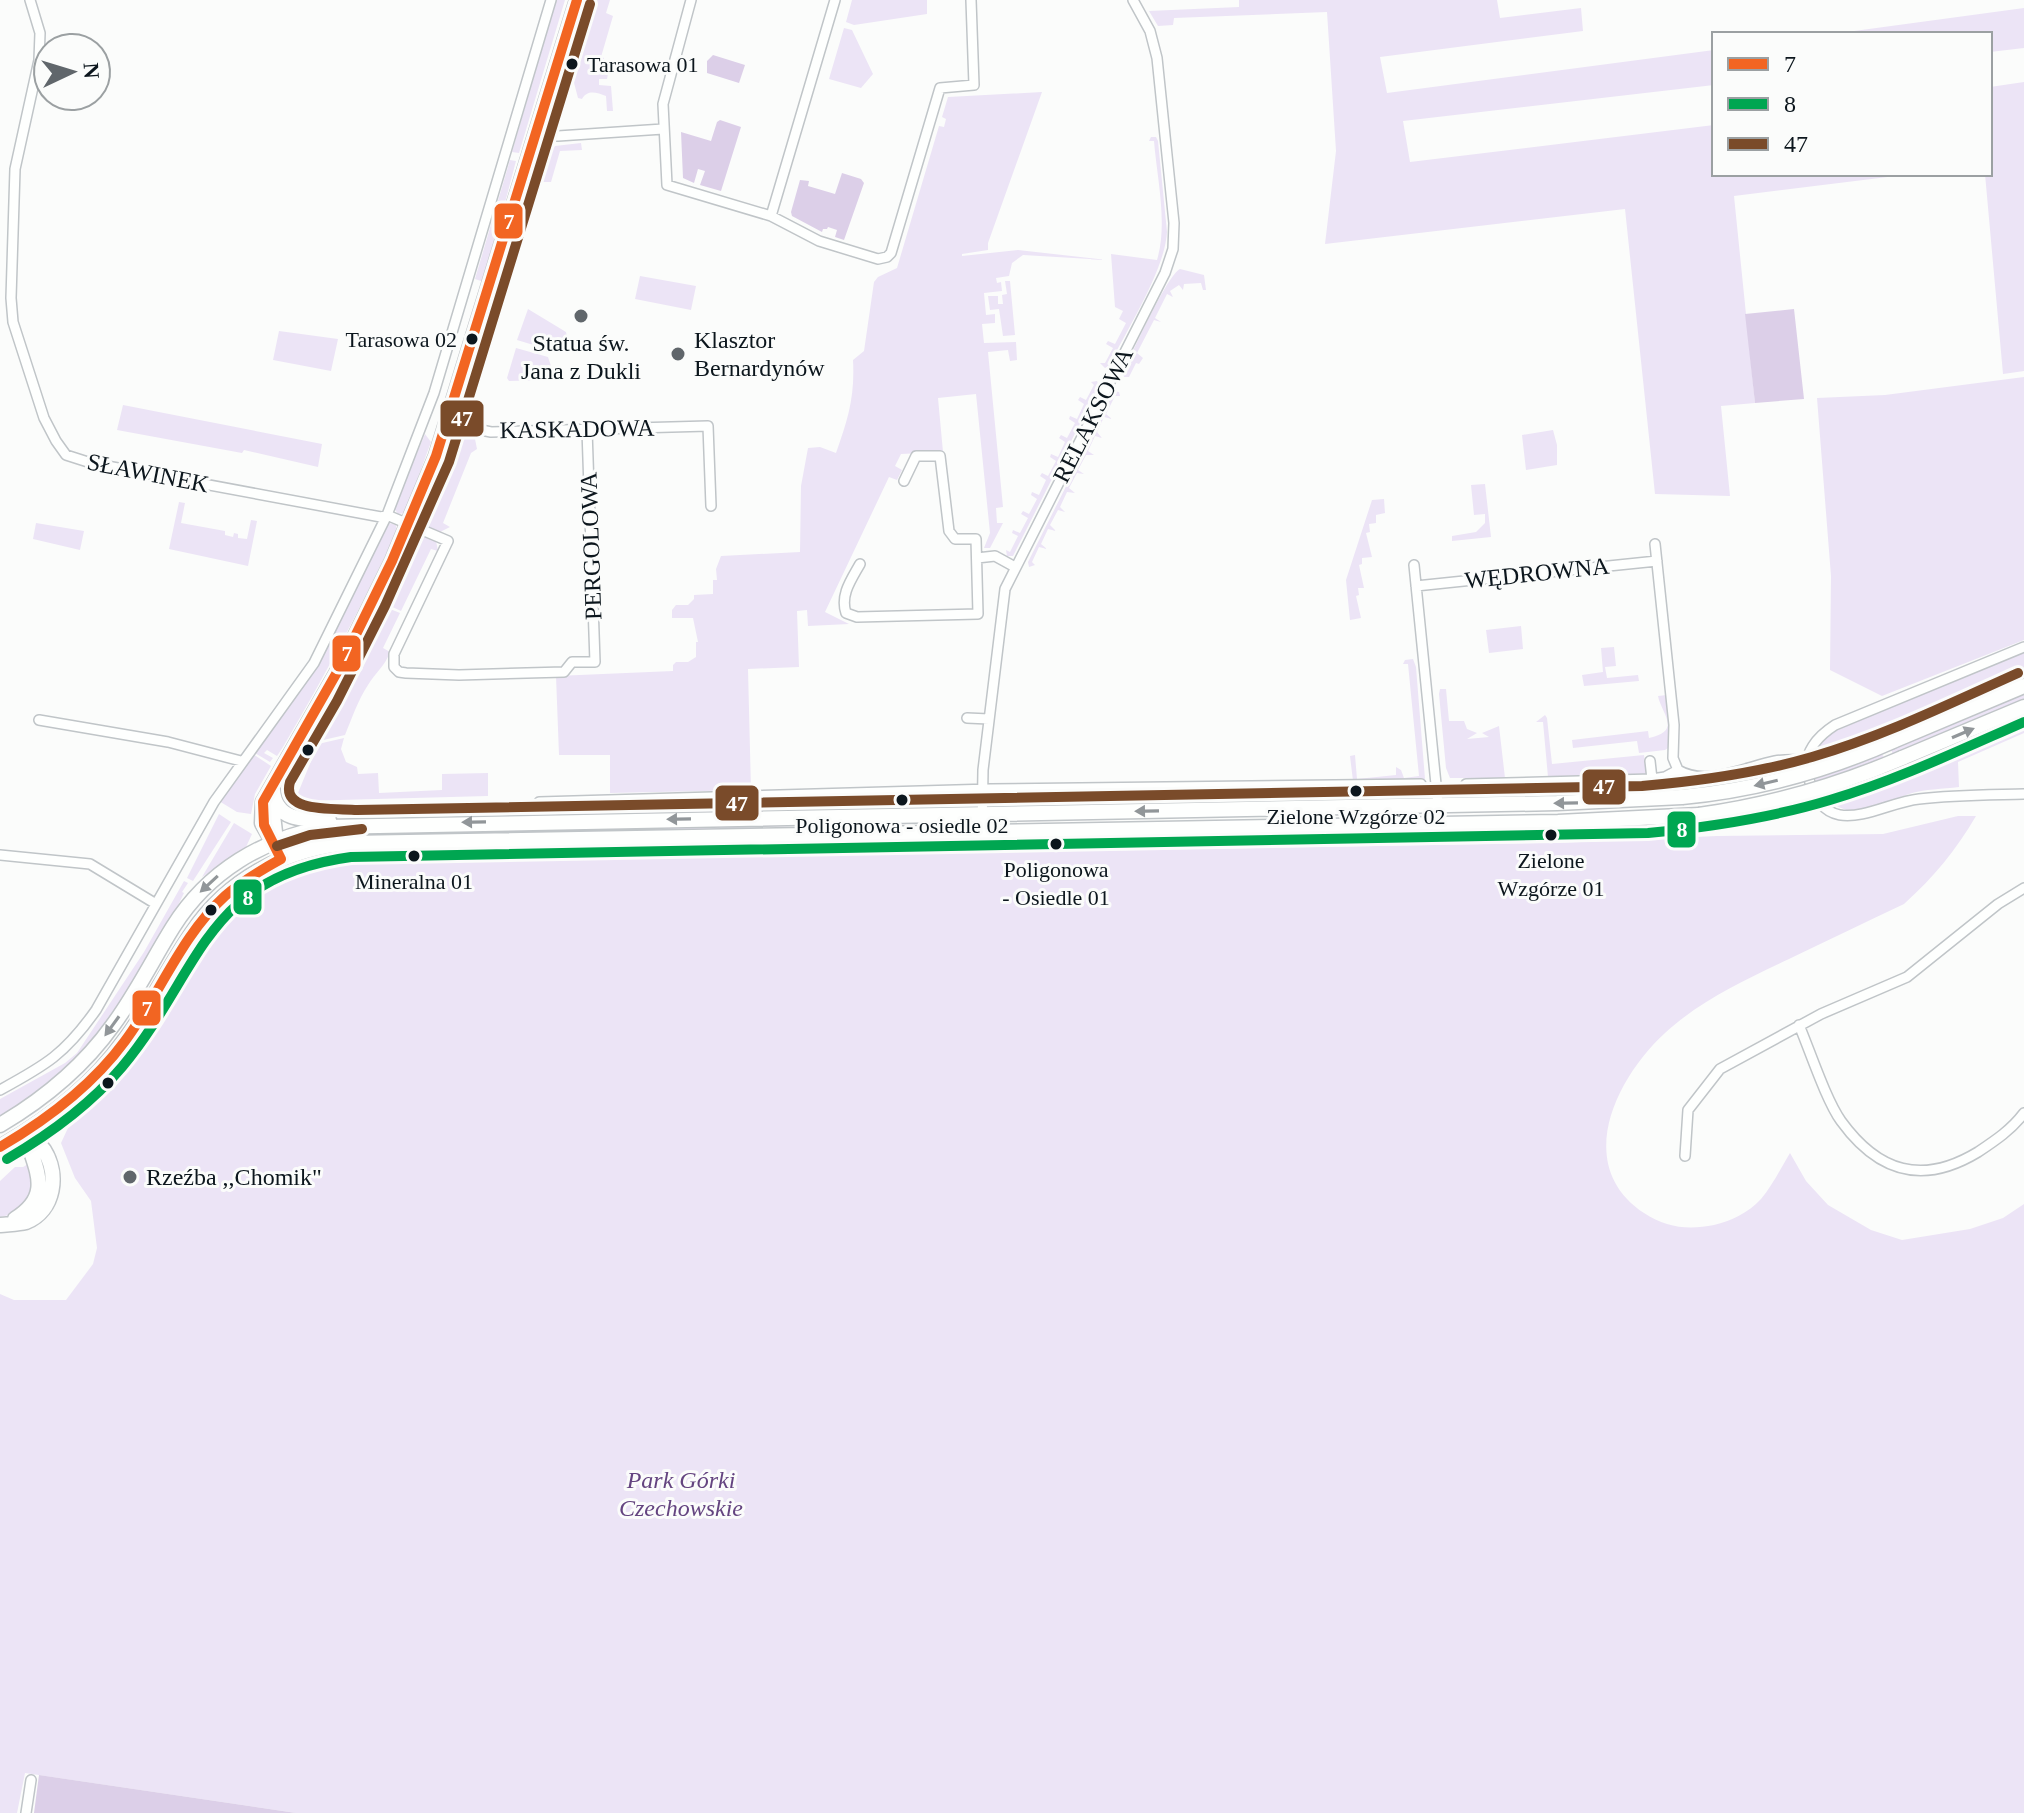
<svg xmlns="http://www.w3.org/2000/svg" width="2024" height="1813" font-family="'Times New Roman',serif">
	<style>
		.green { fill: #ece4f6 }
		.forest { fill: #dccfe8 }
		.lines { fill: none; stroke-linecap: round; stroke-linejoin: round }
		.street-casing { stroke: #c0c5c8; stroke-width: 12 }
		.secondary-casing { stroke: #c0c5c8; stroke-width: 17 }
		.street { stroke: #fefffe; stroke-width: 9 }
		.secondary { stroke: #fefffe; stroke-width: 14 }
		.secondary-bridge-casing { stroke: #c0c5c8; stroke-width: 17; stroke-linecap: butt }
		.secondary-bridge { stroke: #fefffe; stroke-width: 14 }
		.bus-1-casing { stroke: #fbfcfb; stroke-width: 16 }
		.bus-2-casing { stroke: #fbfcfb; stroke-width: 16 }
		.bus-3-casing { stroke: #fbfcfb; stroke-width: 16 }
		.bus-1 { stroke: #f26522; stroke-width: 10 }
		.bus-2 { stroke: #00a651; stroke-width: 10 }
		.bus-3 { stroke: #7a4b2a; stroke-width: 10 }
		.oneway { fill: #919699 }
		.bus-dot { fill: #0c161d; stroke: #fbfcfb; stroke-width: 3 }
		.poi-dot { fill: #60666b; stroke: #fbfcfb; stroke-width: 3 }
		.labels { text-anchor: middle; stroke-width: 6; stroke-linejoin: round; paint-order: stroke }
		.bus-label { font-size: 22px; fill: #0c161d; stroke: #fbfcfb }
		.poi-label { font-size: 24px; fill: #0c161d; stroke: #fbfcfb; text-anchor: start }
		.street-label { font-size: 24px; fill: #0c161d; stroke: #fbfcfb }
		.park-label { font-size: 24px; font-style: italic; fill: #644480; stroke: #fbfcfb }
		.line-badge { stroke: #fbfcfb; stroke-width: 3 }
		.badge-label { font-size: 22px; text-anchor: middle; font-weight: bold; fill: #fff }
	</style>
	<rect width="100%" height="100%" fill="#fbfcfb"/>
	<path class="green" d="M 556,0 L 565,0 L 519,153 L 512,152 Z
		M 597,0 L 610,0 L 606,13 L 613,16 L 601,57 L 604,58 L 600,71 L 608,74 L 607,79 L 599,79 L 599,85 L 611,86 L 613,111 L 607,111 L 606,96 C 597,93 588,89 582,99 L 578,98 L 573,79 Z
		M 852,0 L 927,0 L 927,14 L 854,25 L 846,22 Z
		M 1239,0 L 1497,0 L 1500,18 L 1581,8 L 1583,31 L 1380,57 L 1387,93 L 1714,50 L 1714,85 L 1403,121 L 1410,162 L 1714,125 L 1714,174 L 1912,174 L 1734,196 L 1755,403 L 1721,406 L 1730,496 L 1655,494 L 1625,209 L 1325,244 L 1336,151 L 1327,12 L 1174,18 L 1173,25 L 1158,26 L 1149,11 L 1239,7 Z
		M 2024,8 L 2024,48 L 1990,52 L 1990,34 L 1832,34 Z
		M 844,28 L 852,30 L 873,74 L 861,88 L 829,79 Z
		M 2024,82 L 2024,371 L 2003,374 L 1985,174 L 1990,174 L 1990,87 Z
		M 1042,92 L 988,243 L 988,250 L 962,254 L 962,256 L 1018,250 L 1107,260 L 1023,255 L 1012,263 L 1009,276 L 996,278 L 997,283 L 1001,282 L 1002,291 L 984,293 L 986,315 L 995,314 L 995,323 L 982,324 L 984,343 L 1016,342 L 1017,360 L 1010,361 L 1008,350 L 988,352 L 1003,507 L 996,508 L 997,523 L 1003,523 L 990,548 L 984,548 L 990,533 L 976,394 L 938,398 L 943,452 L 901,454 L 895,466 L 902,470 L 897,480 L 889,477 L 825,612 L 849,624 L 808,626 L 807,610 L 797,611 L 799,667 L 748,669 L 751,790 L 610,793 L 610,755 L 559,755 L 556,676 L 673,671 L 673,665 L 676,662 L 688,662 L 696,657 L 696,642 L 698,642 L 693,618 L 672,618 L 672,610 L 676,605 L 688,605 L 694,599 L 694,595 L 713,594 L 713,580 L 717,580 L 716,569 L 721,556 L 800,552 L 801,486 L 808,448 L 820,447 L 836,453 C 848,419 855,397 853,360 L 864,351 L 874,282 L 878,277 L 897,268 L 939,126 L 944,127 L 946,119 L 942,117 L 948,97 Z
		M 1151,137 L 1156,137 L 1158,141 L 1167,232 C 1165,270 1126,331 1109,366 L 1105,368 L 1100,363 L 1105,363 L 1113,348 L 1106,344 L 1108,341 L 1115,344 L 1126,323 L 1119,319 L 1123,311 L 1115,307 L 1111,254 L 1157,260 C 1168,223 1157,179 1154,141 L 1149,141 Z
		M 581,143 L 582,150 L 560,151 L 551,182 L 542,182 L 514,273 L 510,277 L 503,275 L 546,156 L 555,146 Z
		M 510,160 L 516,161 L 484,282 L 475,279 Z
		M 1180,269 L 1204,275 L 1206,290 L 1203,290 L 1201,283 L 1184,284 L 1183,290 L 1179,285 L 1170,291 L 1173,297 L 1167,294 L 1155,318 L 1161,322 L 1154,320 L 1137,353 L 1143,358 L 1139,364 L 1136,363 L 1129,377 L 1124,377 L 1123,372 C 1132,354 1167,275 1180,269 Z
		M 640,276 L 696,286 L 691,310 L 635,299 Z
		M 1005,281 L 1010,281 L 1015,335 L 1003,336 L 999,309 L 990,310 L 988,296 L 998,296 L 998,304 L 1003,304 L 1002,295 L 1007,294 Z
		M 528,309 L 566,332 L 568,342 L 558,343 L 550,350 L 517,340 Z
		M 279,331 L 338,339 L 331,371 L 273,360 Z
		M 516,348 L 548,357 L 552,369 L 559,373 L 558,377 L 552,380 L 509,381 L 507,378 Z
		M 2024,377 L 2024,640 L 1882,696 L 1830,670 L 1831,576 L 1817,398 L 1885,395 Z
		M 1097,381 L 1099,386 L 1015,552 L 1013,556 L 1007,556 L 1006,550 L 1010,552 L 1018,536 L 1012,533 L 1013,530 L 1020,533 L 1028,518 L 1021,514 L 1023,511 L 1029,514 L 1037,499 L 1031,495 L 1032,492 L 1039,495 L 1046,480 L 1040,476 L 1042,473 L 1048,476 L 1056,461 L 1050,457 L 1051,454 L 1058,457 L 1065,442 L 1059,438 L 1061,435 L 1067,438 L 1075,423 L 1069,419 L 1070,416 L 1077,419 L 1084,404 L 1078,400 L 1080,397 L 1086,400 L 1094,385 L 1091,382 Z
		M 1114,391 L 1119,392 L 1120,396 L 1115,396 L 1106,414 L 1112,419 L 1104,417 L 1097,432 L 1102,438 L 1095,436 L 1088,451 L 1094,455 L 1086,455 L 1078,470 L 1084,474 L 1077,473 L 1069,488 L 1075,493 L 1067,492 L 1060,507 L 1065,512 L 1058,510 L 1050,525 L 1056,531 L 1048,529 L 1041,544 L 1047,549 L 1039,547 L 1032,562 L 1035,565 L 1029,567 L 1028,562 Z
		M 123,405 L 322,444 L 318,467 L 244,450 L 242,453 L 117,430 Z
		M 1553,430 L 1557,445 L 1557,465 L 1526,470 L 1522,435 Z
		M 425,434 L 431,442 L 405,513 L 398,514 L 394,508 Z
		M 466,437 L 475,439 L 477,449 L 471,453 L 443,523 L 450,527 L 440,532 L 425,526 L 424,522 L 457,441 Z
		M 1485,484 L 1491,537 L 1452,541 L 1452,536 L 1476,532 L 1485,523 L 1485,514 L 1474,515 L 1471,485 Z
		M 1384,499 L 1385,513 L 1376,515 L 1376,523 L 1369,524 L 1370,532 L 1366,533 L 1372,557 L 1362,558 L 1362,564 L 1359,565 L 1364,588 L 1358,588 L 1359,595 L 1356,596 L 1361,618 L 1350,620 L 1346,580 L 1372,500 Z
		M 179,502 L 185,503 L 181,523 L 225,531 L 225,535 L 233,537 L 234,533 L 238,534 L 238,538 L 247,539 L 251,520 L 257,521 L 248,566 L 169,549 Z
		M 36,523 L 84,531 L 80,550 L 33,539 Z
		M 389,523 L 396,525 L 397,531 C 362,605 325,676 283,747 L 277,756 L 267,750 L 264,753 L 273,758 L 270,762 L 253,752 L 292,703 L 326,651 L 374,550 Z
		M 415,535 L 318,737 L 314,737 L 330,697 L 408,540 Z
		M 419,535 L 436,541 L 438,551 L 431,549 L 401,611 L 386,604 Z
		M 385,607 L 400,613 L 383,648 L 390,652 C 385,666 375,673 368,685 C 358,700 352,718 345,735 L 319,741 Z
		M 1521,626 L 1523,649 L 1489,653 L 1486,630 Z
		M 1614,647 L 1616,666 L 1605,667 L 1607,678 L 1638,675 L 1639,681 L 1584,686 L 1582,675 L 1603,672 L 1601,648 Z
		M 2024,652 L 2024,680 L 1877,741 L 1892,778 L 1905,780 L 1901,766 L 2024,713 L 2024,733 L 1958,762 L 1959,787 C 1943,789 1925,789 1909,794 C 1896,798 1883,805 1869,809 C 1840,818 1816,796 1813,767 C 1811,747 1827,733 1844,725 Z
		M 1413,659 L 1416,667 L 1425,779 L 1353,781 L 1350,756 L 1355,755 L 1357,779 L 1396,775 L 1396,767 L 1401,770 L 1404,778 L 1419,776 L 1408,664 L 1403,664 L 1405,660 Z
		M 1440,689 L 1446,689 L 1449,721 L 1464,721 L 1467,729 L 1477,733 L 1467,739 L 1489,737 L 1482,733 L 1499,726 L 1505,778 L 1450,778 L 1446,768 L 1439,694 Z
		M 2024,693 L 2024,700 L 1893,756 L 1891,749 Z
		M 1667,695 C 1669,713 1669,730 1668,748 L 1665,750 L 1639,753 L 1637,741 L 1573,748 L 1572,740 L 1648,731 L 1649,738 C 1683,731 1661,713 1658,696 Z
		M 1545,715 L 1547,718 L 1552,764 L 1644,755 L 1647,774 L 1548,777 L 1543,722 L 1536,722 Z
		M 344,738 L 341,749 L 346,762 L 357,767 L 358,774 L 378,773 L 379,793 L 442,790 L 442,774 L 488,773 L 488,796 L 302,801 L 298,793 L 318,744 Z
		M 253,754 L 271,766 L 255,794 L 251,814 L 237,812 L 219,801 Z
		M 1677,777 L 1683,780 L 1678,788 L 1651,791 L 1471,794 L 1471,788 L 1653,783 Z
		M 1295,790 L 1300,794 L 1338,798 C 1290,810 1234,799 1184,799 C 1127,799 1069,801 1012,802 L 1012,795 Z
		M 950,795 L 950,805 L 896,799 L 890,802 L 890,805 L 853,810 L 595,815 L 508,811 L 299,814 L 299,808 L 520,804 L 535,804 L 535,808 L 544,809 L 553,804 L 656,803 L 655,808 L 659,809 L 668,802 Z
		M 219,814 L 231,822 L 193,881 L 187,878 Z
		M 1958,816 L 1976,816 C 1956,850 1934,877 1904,904 C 1866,922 1828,940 1789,959 C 1745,980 1701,1000 1665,1033 C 1615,1079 1573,1166 1644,1213 C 1666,1228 1689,1230 1714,1225 C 1731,1221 1748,1213 1761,1199 C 1772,1186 1781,1168 1790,1153 L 1806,1181 L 1828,1205 L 1871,1230 L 1902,1240 L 1970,1229 L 2003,1218 L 2024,1204 L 2024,1813 L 296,1813 L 25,1773 L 17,1813 L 0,1813 L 0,1294 L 14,1300 L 66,1300 L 93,1264 L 97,1248 L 91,1201 L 75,1178 L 61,1143 L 74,1115 L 118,1075 L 153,1029 L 205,942 L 256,890 L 290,870 L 316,863 L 342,859 L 582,859 L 1559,843 L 1717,836 L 1883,834 Z
		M 950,820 L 950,822 C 735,826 520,837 304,845 L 302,838 L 324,833 Z
		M 234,823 L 252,834 L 246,847 L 239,854 L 202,877 Z
		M 297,860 L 297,862 C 282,869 266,875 254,886 C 193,936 165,1011 117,1071 L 115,1069 L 202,929 L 224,904 L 258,877 Z
		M 184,881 L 188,883 L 182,892 L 184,893 C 152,959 108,1037 51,1083 C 35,1096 17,1107 0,1119 L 0,1099 L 65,1063 L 77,1053 L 144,952 Z
		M 30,1163 L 34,1173 L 31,1199 L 13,1214 L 0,1217 L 0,1181 L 15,1167 L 23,1167 Z"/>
	<path class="forest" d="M 713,55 L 745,65 L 739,83 L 707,73 L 707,61 Z
		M 720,120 L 741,127 L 721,191 L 700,185 L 705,171 L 698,169 L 694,183 L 683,178 L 681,132 L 711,141 L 717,122 Z
		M 842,173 L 861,179 L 864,183 L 844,240 L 835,237 L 837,230 L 828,227 L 827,229 L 823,229 L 822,232 L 792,216 L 791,212 L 800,180 L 809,181 L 808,186 L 835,194 Z
		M 1794,309 L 1804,399 L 1755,403 L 1745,314 Z
		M 39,1775 L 296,1813 L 34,1813 Z"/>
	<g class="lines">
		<defs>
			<path id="street" d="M 30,0 L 40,33 L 39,60 L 15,169 L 11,298 L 13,322 L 44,418 L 56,441 L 66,455 L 91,463 L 381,517 L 387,515 L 448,541 L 394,654 L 394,667 L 399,672 L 406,673 L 459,675 L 564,672 L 572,662 L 595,662 L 587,430
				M 691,0 L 663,104 L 667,185 L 771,216 L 819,241 L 878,259 L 887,257 L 891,253 L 940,88 L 974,85 L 971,0
				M 535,135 L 558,136 L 663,129
				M 771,216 L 835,0
				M 447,423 L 491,432 L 708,426 L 711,506
				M 1655,544 L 1674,725 L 1673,758 L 1678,770
				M 977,558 L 995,556 L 1015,567
				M 860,564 C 851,580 840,595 846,613 L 857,617 L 978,614 L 976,539 L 955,539 L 949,531 L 940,456 L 916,456 L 904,481
				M 1414,565 L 1440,824
				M 1416,586 L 1657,561
				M 2024,647 L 1835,725 C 1818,736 1802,753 1808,775 C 1824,846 1879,803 1919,799 C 1954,795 1989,795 2024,794
				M 967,718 L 989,719
				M 39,720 L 168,742 L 241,761
				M 1650,761 L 1652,779
				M 1678,770 C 1706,787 1746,767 1775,761 C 1786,759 1796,760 1807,760
				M 1466,784 L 1652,779 L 1665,777 L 1678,770
				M 539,802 L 991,789 L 1421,784
				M 982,832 L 983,770 L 1005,589 L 1165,273 L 1173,249 L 1174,223 L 1157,58 L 1150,31 L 1133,0
				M 0,855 L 90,864 L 156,904
				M 1799,1025 C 1810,1051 1826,1100 1841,1121 C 1878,1172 1922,1186 1978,1152 C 1996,1140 2011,1130 2024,1113
				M 0,1090 C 46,1065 65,1054 96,1010 L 214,802 L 314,663 L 387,515 L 434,393 L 551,0
				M 1685,1156 L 1688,1110 L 1720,1069 L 1821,1014 L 1907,977 L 1998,904 L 2024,888
				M 26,1813 L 31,1780"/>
			<path id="secondary" d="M 1893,741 L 2024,686
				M 1902,758 L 2024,707
				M 273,790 C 275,821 304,820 329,820
				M 271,798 L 275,832 L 274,841
				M 276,848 L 262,823 L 263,802 L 340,667 L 392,561 L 436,456 L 577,0
				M 0,1125 C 44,1099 83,1067 113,1025 C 136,994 153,959 173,927 C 208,871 263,839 326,827 L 1557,803 L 1682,797
				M 0,1147 C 48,1120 92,1086 124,1041 C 150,1007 168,968 192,933 C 228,879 287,848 350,843 L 1558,822 L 1699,815
				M 15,1219 C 55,1194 34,1168 25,1132
				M 0,1225 C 8,1224 18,1224 26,1222 C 55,1210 59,1174 44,1150 C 39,1143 31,1138 25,1133"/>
		</defs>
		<use href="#street" class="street-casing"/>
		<use href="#secondary" class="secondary-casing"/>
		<use href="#street" class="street"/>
		<use href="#secondary" class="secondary"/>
		<defs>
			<path id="secondary-bridge" d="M 1682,797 C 1755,790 1826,771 1893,741
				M 1699,815 C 1770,805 1837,786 1902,758"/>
		</defs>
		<use href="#secondary-bridge" class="secondary-bridge-casing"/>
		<use href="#secondary-bridge" class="secondary-bridge"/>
		<defs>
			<path id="bus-1" d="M 281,859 L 264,825 L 263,802 L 340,667 L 392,561 L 436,456 L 577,0
				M 0,1147 C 48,1119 92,1086 125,1041 C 160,994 181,936 225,896 C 242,881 261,870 281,859"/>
			<path id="bus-2" d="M 7,1159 C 50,1134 90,1105 122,1067 C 202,971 203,877 351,857 L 1648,833 C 1710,827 1771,818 1830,800 C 1897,780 1960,750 2024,722"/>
			<path id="bus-3" d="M 590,4 L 449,462 L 385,606 L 337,701 L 290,782 C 281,814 336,808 357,810 L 1642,786 C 1700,781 1757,773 1812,757 C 1884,736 1951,703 2018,673
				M 277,846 L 310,835 L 362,829"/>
		</defs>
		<use href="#bus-1" class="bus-1-casing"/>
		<use href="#bus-2" class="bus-2-casing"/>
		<use href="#bus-3" class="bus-3-casing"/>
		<use href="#bus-1" class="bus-1"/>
		<use href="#bus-2" class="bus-2"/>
		<use href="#bus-3" class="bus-3"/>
	</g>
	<defs><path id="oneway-solid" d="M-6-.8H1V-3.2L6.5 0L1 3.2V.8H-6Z" transform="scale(2)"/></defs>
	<g class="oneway">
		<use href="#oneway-solid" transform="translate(1963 733) rotate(-23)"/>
		<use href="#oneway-solid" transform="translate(1766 783) rotate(167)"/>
		<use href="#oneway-solid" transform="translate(1566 803) rotate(179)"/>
		<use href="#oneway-solid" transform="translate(1147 811) rotate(179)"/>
		<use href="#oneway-solid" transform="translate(679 819) rotate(179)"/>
		<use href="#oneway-solid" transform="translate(474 822) rotate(179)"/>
		<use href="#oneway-solid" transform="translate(209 884) rotate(137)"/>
		<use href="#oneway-solid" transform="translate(112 1026) rotate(126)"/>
	</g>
	<g class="bus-dot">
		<circle cx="572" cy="64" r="7"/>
		<circle cx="472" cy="339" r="7"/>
		<circle cx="308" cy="750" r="7"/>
		<circle cx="1356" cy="791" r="7"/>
		<circle cx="902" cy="800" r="7"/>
		<circle cx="1551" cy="835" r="7"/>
		<circle cx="1056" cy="844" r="7"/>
		<circle cx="414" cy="856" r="7"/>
		<circle cx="211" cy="910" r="7"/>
		<circle cx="108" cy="1083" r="7"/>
	</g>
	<g class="poi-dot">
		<circle cx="581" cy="316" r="8"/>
		<circle cx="678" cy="354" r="8"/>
		<circle cx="130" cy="1177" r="8"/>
	</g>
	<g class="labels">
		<g class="bus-label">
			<text x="587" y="72" text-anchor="start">Tarasowa 01</text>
			<text x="457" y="347" text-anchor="end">Tarasowa 02</text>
			<text x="1356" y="824">Zielone Wzgórze 02</text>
			<text x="902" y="833">Poligonowa - osiedle 02</text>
			<text x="1551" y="868">Zielone<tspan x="1551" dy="28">Wzgórze 01</tspan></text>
			<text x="1056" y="877">Poligonowa<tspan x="1056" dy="28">- Osiedle 01</tspan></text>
			<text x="414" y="889">Mineralna 01</text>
		</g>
		<g class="poi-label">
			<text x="694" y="348">Klasztor<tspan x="694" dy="28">Bernardynów</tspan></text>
			<text x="581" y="351" text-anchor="middle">Statua św.<tspan x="581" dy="28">Jana z Dukli</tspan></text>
			<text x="146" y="1185">Rzeźba ,,Chomik"</text>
		</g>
		<g class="street-label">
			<text transform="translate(1093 415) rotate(-63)" y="8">RELAKSOWA</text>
			<text transform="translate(577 429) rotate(-1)" y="8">KASKADOWA</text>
			<text transform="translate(148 473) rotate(11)" y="8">SŁAWINEK</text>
			<text transform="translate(591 546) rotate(-92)" y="8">PERGOLOWA</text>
			<text transform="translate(1537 573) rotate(-6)" y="8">WĘDROWNA</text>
		</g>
		<g class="park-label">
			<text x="681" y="1488">Park Górki<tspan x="681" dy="28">Czechowskie</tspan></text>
		</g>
	</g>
	<g class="line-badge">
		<rect x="493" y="202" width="31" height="38" rx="8" fill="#f26522"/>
		<rect x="439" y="399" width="46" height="39" rx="8" fill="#7a4b2a"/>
		<rect x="331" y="634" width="31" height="39" rx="8" fill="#f26522"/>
		<rect x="1581" y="768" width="46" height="38" rx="8" fill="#7a4b2a"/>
		<rect x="714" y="784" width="46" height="38" rx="8" fill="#7a4b2a"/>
		<rect x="1666" y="810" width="31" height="39" rx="8" fill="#00a651"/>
		<rect x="232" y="878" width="31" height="38" rx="8" fill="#00a651"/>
		<rect x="131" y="989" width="31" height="38" rx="8" fill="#f26522"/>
	</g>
	<g class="badge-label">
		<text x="509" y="229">7</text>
		<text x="462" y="426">47</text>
		<text x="347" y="661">7</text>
		<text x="1604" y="794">47</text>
		<text x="737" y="811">47</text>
		<text x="1682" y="837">8</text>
		<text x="248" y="905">8</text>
		<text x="147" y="1016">7</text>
	</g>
	<rect x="1712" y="32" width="280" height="144" fill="#fbfcfb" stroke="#9ba0a2" stroke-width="2"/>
	<rect x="1728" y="58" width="40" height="12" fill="#f26522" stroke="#9ba0a2" stroke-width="2"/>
	<text x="1784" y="72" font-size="24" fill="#0c161d">7</text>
	<rect x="1728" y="98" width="40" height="12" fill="#00a651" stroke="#9ba0a2" stroke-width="2"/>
	<text x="1784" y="112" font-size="24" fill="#0c161d">8</text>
	<rect x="1728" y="138" width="40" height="12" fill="#7a4b2a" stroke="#9ba0a2" stroke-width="2"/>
	<text x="1784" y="152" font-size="24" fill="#0c161d">47</text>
	<g transform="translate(72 72) rotate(86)"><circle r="38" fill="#fbfcfb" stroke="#9ba0a2" stroke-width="2"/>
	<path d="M0-6L14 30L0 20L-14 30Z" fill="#60666b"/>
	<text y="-12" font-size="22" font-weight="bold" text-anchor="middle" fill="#0c161d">N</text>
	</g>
</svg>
